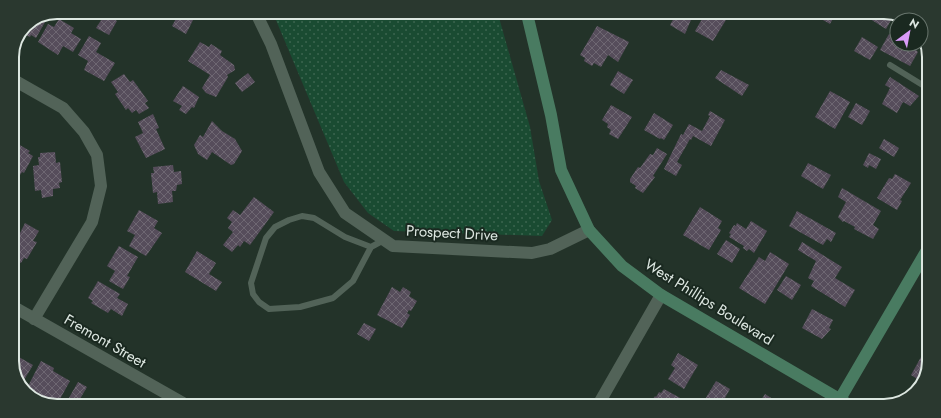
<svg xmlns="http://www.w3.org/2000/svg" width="941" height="418" font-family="Jost,sans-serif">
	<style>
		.grass { fill: url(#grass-dots) }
		.building { fill: url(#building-cross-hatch) }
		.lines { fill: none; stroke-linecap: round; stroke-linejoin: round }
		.lane { stroke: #526358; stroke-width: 6 }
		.street { stroke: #526358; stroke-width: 12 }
		.secondary { stroke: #497b61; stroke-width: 12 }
		.labels { text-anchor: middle; stroke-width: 4; stroke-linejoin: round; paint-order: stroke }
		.street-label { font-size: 15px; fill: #dde7e1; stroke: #1a2920 }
		.rim { fill: none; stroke: #dde7e1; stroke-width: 2 }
	</style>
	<defs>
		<pattern id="grass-dots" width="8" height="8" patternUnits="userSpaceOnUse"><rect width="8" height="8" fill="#1a4b32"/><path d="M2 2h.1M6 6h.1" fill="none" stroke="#3b654f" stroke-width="1.8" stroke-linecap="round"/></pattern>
		<pattern id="building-cross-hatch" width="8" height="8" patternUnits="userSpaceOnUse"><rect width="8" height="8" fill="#564d5b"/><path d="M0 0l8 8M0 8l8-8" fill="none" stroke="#6e6772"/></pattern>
	</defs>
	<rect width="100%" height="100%" fill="#233329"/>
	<path class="grass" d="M 273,13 L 498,14 L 530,127 L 539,181 L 552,220 L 542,236 L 394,231 L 368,213 L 344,182 Z"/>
	<path class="building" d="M 179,13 L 193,20 L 186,34 L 172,26 Z
		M 105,14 L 117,21 L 109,35 L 96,28 Z
		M 49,15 L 36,38 L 31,35 L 30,37 L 22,33 L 25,25 Z
		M 667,15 L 693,15 L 685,34 L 670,25 L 674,18 Z
		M 701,15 L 729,15 L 713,41 L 695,31 L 702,19 L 699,18 Z
		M 814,15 L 835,15 L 830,24 Z
		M 868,15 L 894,15 L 886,29 L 867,17 Z
		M 59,19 L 74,28 L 71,33 L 81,39 L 73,52 L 63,46 L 58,55 L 38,42 L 48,24 L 54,27 Z
		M 597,26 L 629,42 L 618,62 L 608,55 L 601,67 L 594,63 L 592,66 L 584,61 L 585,58 L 580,55 Z
		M 889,34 L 897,39 L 897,44 L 918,44 L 915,49 L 918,52 L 910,66 L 880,50 Z
		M 89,36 L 101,43 L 96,52 L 115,63 L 104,81 L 84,70 L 88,61 L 78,55 Z
		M 862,37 L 878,47 L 870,60 L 854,51 Z
		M 200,42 L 209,47 L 211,44 L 222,51 L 220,55 L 234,65 L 235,70 L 227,75 L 228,77 L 216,97 L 206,93 L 202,88 L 210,75 L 188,61 Z
		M 926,62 L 929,63 L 929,76 L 921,71 Z
		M 721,70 L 749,85 L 742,96 L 715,78 Z
		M 618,71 L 633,80 L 624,94 L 610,85 Z
		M 248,73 L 255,82 L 242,92 L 235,83 Z
		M 124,74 L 130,82 L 133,80 L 148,101 L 145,103 L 149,108 L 139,114 L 136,110 L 132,113 L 128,108 L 126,110 L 115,94 L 118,92 L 111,82 Z
		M 890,77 L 919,96 L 910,106 L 903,102 L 897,113 L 882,104 L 890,88 L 885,85 Z
		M 183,86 L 199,97 L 194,108 L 192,107 L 186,114 L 179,110 L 182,106 L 173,101 Z
		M 830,91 L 850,102 L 835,129 L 815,117 Z
		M 856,103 L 870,111 L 862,125 L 848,117 Z
		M 611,105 L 632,117 L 618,139 L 609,134 L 611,130 L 607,127 L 608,124 L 602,120 Z
		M 710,111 L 725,120 L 711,146 L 693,136 L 691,140 L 690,139 L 677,162 L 682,165 L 676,176 L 664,169 L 681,134 L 683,135 L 689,124 L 702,131 L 710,116 L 708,115 Z
		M 654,113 L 673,125 L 664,140 L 661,138 L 660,139 L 644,130 Z
		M 153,114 L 159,128 L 156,129 L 165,149 L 146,158 L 135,137 L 143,133 L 138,122 Z
		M 212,121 L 222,131 L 235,139 L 242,151 L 234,164 L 231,165 L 212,152 L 207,160 L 198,154 L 194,145 L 200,135 L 203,137 Z
		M 884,139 L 899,148 L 894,157 L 879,148 Z
		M 13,141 L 30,151 L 28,153 L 33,156 L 24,173 L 22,172 L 18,178 L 12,174 Z
		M 657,148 L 667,154 L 653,176 L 655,177 L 643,193 L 635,188 L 636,186 L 630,182 L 630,179 L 638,167 L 640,168 L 650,154 L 653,155 Z
		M 55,152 L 56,163 L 60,162 L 62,182 L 59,183 L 60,188 L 53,189 L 53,196 L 42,198 L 41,190 L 35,191 L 33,166 L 39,165 L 38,157 L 40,157 L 40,153 Z
		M 869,153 L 881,159 L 876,169 L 869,165 L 868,168 L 863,165 Z
		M 808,163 L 831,175 L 823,189 L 801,176 Z
		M 173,165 L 174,172 L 181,171 L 182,184 L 177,185 L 176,191 L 172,191 L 173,202 L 158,204 L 157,192 L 153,193 L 151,173 L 154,173 L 153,167 Z
		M 895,174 L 911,183 L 900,200 L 902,201 L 897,210 L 877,198 L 889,178 L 892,179 Z
		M 842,188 L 881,211 L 873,225 L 879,229 L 873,239 L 854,229 L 855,227 L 844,221 L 843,222 L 838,217 L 846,202 L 838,197 Z
		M 254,197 L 274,212 L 250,245 L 244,241 L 240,247 L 238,245 L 232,252 L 223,245 L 233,232 L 228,228 L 232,222 L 227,218 L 233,210 L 240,215 Z
		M 700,207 L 722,221 L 718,228 L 721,230 L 709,250 L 683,235 Z
		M 139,210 L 158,221 L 154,228 L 162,233 L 146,256 L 129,246 L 135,235 L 127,231 Z
		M 797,211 L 836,233 L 831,242 L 827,239 L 823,245 L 789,226 Z
		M 751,221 L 767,231 L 754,253 L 749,249 L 747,251 L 743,248 L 744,246 L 729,237 L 731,234 L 729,233 L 734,225 L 736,226 L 737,223 L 746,229 Z
		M 25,223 L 39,231 L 33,241 L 37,242 L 27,259 L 24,258 L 21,263 L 12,258 L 12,238 L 16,231 L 20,233 Z
		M 726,240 L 740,249 L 732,263 L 717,254 Z
		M 802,242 L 842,267 L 835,278 L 855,290 L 845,307 L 811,286 L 814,281 L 808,278 L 816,261 L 798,250 Z
		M 119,246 L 138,257 L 127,276 L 130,277 L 123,289 L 109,281 L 115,271 L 107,266 Z
		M 197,251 L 216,263 L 209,274 L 222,282 L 216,291 L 185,272 Z
		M 770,252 L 789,264 L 765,304 L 739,288 L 759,257 L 765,261 Z
		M 786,276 L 801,285 L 792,300 L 777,290 Z
		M 98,281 L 120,294 L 117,298 L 128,304 L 122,316 L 111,309 L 108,313 L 91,303 L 93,301 L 88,298 Z
		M 392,287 L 400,292 L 403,287 L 411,292 L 409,296 L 417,301 L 411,311 L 409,310 L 407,313 L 410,315 L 402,328 L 377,315 Z
		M 812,309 L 833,320 L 829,328 L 831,329 L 822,339 L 802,328 Z
		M 364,323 L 376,329 L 369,341 L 357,334 Z
		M 678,353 L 698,365 L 684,389 L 668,379 L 675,368 L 671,365 Z
		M 17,356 L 33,365 L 24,380 L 16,375 L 12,365 Z
		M 921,357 L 926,359 L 925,378 L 922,382 L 911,375 Z
		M 41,361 L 54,368 L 53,371 L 70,381 L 60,399 L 57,398 L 54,403 L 27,388 Z
		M 716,381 L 730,389 L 721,405 L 712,405 L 704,401 Z
		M 78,382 L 87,387 L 80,399 L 86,403 L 66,403 Z
		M 664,389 L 682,399 L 679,403 L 683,405 L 649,405 L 655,396 L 656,397 L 659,392 L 661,393 Z
		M 765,394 L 784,406 L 758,405 Z"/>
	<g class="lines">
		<path class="lane" d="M 890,65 L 929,89
			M 371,247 L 345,237 L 314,218 L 302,216 L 289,220 L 275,227 L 266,238 L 251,283 L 253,294 L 259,302 L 269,309 L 300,307 L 333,298 L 353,281 L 371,247 L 384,240"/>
		<path class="street" d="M 256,13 L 271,44 L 319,172 L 345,213 L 393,246 L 532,253 L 550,249 L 589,230
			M 12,79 L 63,108 L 84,132 L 97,155 L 101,186 L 92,222 L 34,319
			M 12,306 L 183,403
			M 598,405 L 661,295"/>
		<path class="secondary" d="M 527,14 L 551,115 L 561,170 L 589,230 L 622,266 L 661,295 L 851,406
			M 840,399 L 927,250"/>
	</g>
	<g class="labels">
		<g class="street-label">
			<text transform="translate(452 233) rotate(3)" y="5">Prospect Drive</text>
			<text transform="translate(709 302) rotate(32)" y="5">West Phillips Boulevard</text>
			<text transform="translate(105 341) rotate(30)" y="5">Fremont Street</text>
		</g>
	</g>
	<path d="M0 0H941V418H0ZM57 19H884A38 38 0 0 1 922 57V361A38 38 0 0 1 884 399H57A38 38 0 0 1 19 361V57A38 38 0 0 1 57 19Z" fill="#2a382f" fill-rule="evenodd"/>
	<path class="rim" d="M57 19H884A38 38 0 0 1 922 57V361A38 38 0 0 1 884 399H57A38 38 0 0 1 19 361V57A38 38 0 0 1 57 19Z"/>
	<g transform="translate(909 32) rotate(32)"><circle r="19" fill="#1a2920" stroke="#68756d"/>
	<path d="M0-3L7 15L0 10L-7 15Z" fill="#d89af8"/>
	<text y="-6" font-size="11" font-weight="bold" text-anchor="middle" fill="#dde7e1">N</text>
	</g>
</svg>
